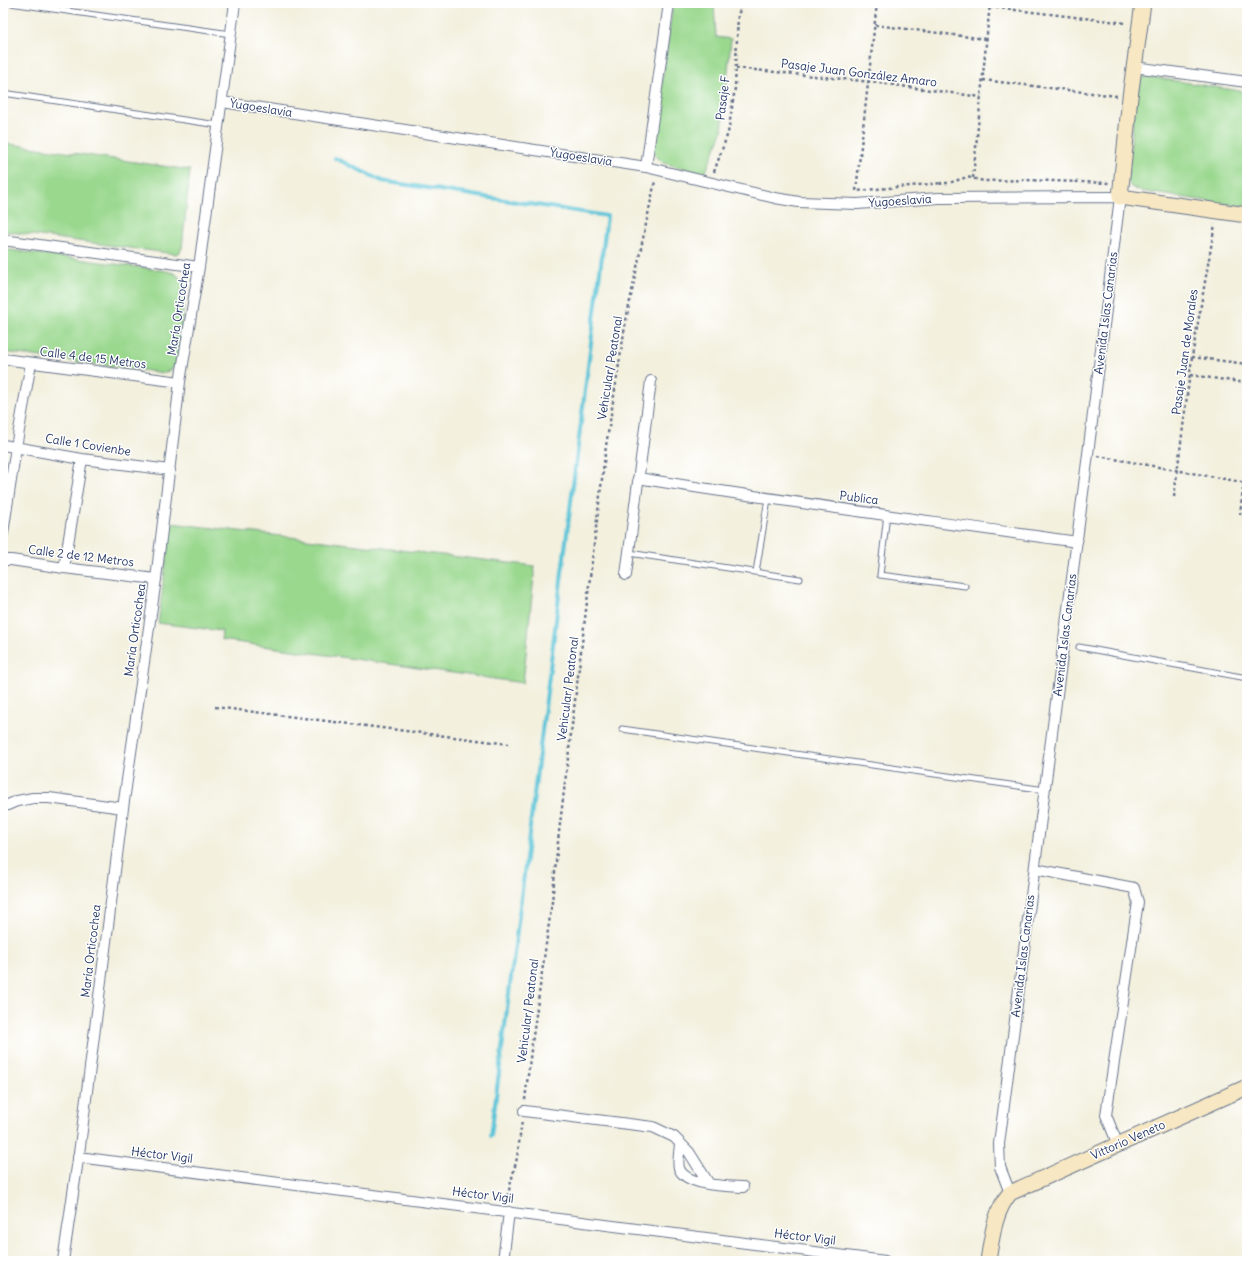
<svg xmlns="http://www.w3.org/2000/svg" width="1250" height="1264" font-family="Delius,sans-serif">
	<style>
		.green { fill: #9ad88e; stroke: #5a8476 }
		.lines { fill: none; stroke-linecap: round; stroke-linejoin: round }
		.stream { stroke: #5bc4d8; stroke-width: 4 }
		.lane-casing { stroke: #67738b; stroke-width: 7 }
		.street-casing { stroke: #67738b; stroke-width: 12 }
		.secondary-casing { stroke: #67738b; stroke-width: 17 }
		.path { stroke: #67738b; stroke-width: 2.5; stroke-dasharray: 3 3; stroke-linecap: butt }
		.lane { stroke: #fff; stroke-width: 5 }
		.street { stroke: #fff; stroke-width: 10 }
		.secondary { stroke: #f7e8c3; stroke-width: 15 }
		.labels { text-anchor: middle; stroke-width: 3; stroke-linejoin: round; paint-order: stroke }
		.street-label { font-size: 12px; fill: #1b2f5e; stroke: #fff }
	</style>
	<rect width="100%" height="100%" fill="#fff"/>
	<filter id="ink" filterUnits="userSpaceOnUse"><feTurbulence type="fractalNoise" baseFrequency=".025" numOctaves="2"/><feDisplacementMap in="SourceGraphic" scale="8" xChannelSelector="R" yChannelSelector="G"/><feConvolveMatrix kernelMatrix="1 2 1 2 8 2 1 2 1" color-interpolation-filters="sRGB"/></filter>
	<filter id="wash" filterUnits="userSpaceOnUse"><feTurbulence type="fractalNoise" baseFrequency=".012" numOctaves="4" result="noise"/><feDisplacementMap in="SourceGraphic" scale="16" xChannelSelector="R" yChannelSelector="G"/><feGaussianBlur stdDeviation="0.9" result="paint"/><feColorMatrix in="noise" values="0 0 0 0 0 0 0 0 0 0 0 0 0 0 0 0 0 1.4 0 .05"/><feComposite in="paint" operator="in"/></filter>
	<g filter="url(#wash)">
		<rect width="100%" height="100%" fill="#f3f0de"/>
		<path class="green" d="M 673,3 L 714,3 L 716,37 L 731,39 L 722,132 L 705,174 L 663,163 L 654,154 L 653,147 Z
			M 1145,76 L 1247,92 L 1247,207 L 1140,191 L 1131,187 L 1127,181 L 1137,81 L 1141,77 Z
			M 3,143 L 190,170 L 182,248 L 179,253 L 175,254 L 3,231 Z
			M 3,249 L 167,271 L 176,274 L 186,285 L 177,364 L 172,369 L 164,373 L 3,352 Z
			M 171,523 L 535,566 L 523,683 L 221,640 L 222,631 L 158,623 Z"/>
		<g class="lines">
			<path class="stream" d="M 335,158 L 382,181 L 607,216 L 491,1136"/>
		</g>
	</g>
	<g filter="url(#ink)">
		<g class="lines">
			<defs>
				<path id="lane" d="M 10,3 L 231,34
					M 3,93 L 218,125
					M 887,514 L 880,575 L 965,586
					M 629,553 L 800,579
					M 756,572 L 768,499
					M 1079,647 L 1247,678
					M 622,729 L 1045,790"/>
				<path id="street" d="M 1134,67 L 1247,82
					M 222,102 L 646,167 L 775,198 L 799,202 L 857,204 L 939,198 L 1120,197 L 1088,454 L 999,1144 L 1000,1167 L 1010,1193
					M 646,167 L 669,3
					M 3,240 L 199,267
					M 3,359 L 180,382
					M 3,445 L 82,459 L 170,470
					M 638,478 C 784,502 931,521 1077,542
					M 3,533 L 16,447 L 31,363
					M 3,560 L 11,560 L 64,568 L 156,579
					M 64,568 L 82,459
					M 626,575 L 651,381
					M 3,807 L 17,801 L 33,798 L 49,798 L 123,808
					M 1035,869 L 1134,888 L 1138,902 L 1106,1115 L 1118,1145
					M 524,1111 L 653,1127 L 674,1137 L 689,1152 L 709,1184
					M 680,1143 C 680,1150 677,1161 679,1168 C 685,1186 727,1186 743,1187
					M 78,1157 L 885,1261
					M 63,1261 L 80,1146 L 123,808 L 156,579 L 180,382 L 199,267 L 235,3
					M 503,1261 L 509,1212"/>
				<path id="secondary" d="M 1143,3 L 1130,97 L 1120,197 L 1247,215
					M 988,1261 C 992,1237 994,1212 1010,1193 L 1247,1087"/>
			</defs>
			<use href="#lane" class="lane-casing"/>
			<use href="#street" class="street-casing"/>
			<use href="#secondary" class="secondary-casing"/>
			<path class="path" d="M 877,3 L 856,191 L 941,183
				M 1227,3 L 1247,6
				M 990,7 L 1126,23
				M 875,25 L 986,39
				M 736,68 L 872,82 L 981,97
				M 983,80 L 1117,96
				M 714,172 L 728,133 L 735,88 L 738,14 L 744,3
				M 973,178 L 990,3
				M 941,185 L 941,183 L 949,183 L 967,177 L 984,181 L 1025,180 L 1109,183
				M 1192,357 L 1247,364
				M 1190,375 L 1247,383
				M 1098,456 L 1247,483
				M 1174,497 L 1192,357 L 1215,224
				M 1240,515 L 1247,455
				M 215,707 L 509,744
				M 525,1100 L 531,1050 L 552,902 L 559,832 L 606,446 L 626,320 L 655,181
				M 506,1202 L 517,1158 L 522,1121"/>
			<use href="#lane" class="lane"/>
			<use href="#street" class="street"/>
			<use href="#secondary" class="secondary"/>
		</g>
	</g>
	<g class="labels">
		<g class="street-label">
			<text transform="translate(859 73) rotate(7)" y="4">Pasaje Juan González Amaro</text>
			<text transform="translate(723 98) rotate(-83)" y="4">Pasaje F</text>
			<text transform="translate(261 108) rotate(9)" y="4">Yugoeslavia</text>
			<text transform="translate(581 157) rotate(9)" y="4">Yugoeslavia</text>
			<text transform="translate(900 201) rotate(-4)" y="4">Yugoeslavia</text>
			<text transform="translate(179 309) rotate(-81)" y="4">María Orticochea</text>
			<text transform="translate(1106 313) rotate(-83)" y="4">Avenida Islas Canarias</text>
			<text transform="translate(1185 352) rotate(-82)" y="4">Pasaje Juan de Morales</text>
			<text transform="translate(93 358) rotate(7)" y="4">Calle 4 de 15 Metros</text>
			<text transform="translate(610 368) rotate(-81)" y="4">Vehicular/ Peatonal</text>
			<text transform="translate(88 445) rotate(9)" y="4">Calle 1 Covienbe</text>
			<text transform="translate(859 498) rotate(7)" y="4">Publica</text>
			<text transform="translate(81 556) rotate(7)" y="4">Calle 2 de 12 Metros</text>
			<text transform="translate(135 630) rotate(-82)" y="4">María Orticochea</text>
			<text transform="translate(1065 635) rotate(-83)" y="4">Avenida Islas Canarias</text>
			<text transform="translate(568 689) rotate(-83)" y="4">Vehicular/ Peatonal</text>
			<text transform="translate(91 951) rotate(-83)" y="4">María Orticochea</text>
			<text transform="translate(1023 956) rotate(-83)" y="4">Avenida Islas Canarias</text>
			<text transform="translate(528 1011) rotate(-83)" y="4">Vehicular/ Peatonal</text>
			<text transform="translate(1128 1140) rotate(-24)" y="4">Vittorio Veneto</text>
			<text transform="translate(162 1155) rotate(7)" y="4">Héctor Vigil</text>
			<text transform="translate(483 1195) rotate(7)" y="4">Héctor Vigil</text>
			<text transform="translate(805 1237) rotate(7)" y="4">Héctor Vigil</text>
		</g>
	</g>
	<rect width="1250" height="1264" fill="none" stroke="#fff" stroke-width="16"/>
</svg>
